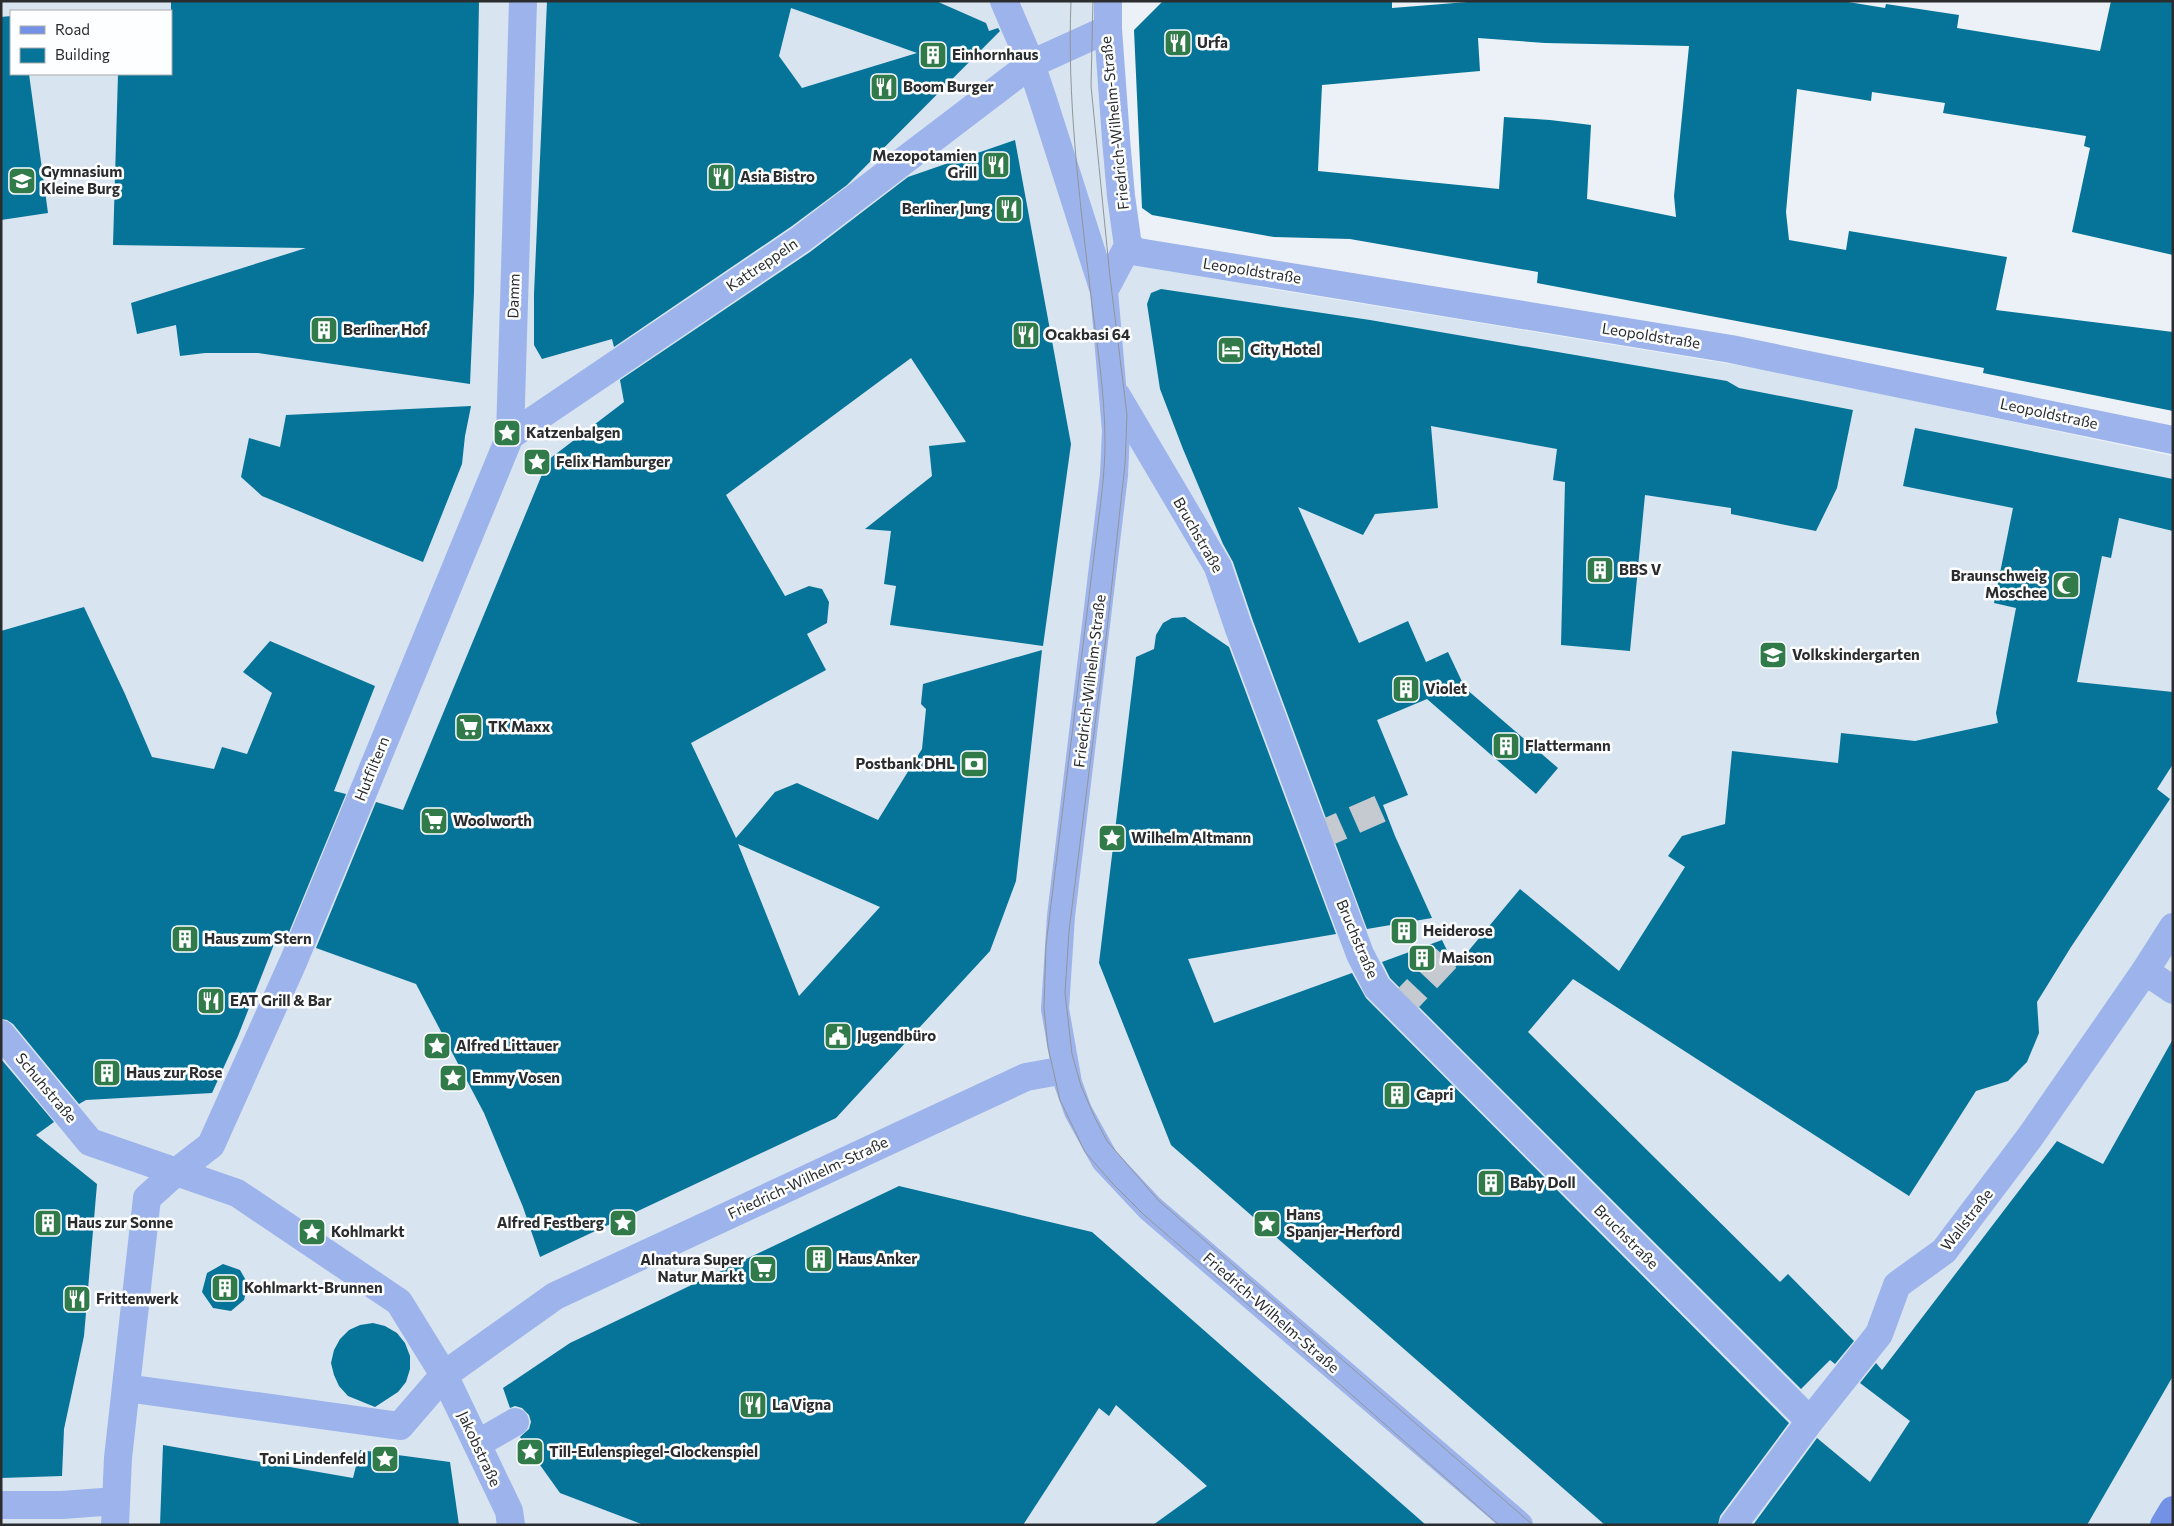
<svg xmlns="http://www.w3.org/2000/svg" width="2174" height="1526" font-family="Commissioner,sans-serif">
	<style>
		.built { fill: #d8e4ef; fill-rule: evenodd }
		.building { fill: #057498; fill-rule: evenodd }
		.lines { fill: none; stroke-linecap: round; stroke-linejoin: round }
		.street-tunnel { stroke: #c4cacf; stroke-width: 28; stroke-dasharray: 28 14; stroke-linecap: butt }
		.street { stroke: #9db3eb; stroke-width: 28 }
		.secondary { stroke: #7492e5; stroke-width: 28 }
		.tram { stroke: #91959a; stroke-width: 1 }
		.labels { text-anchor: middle; stroke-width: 5; stroke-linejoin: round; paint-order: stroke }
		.poi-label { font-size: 15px; font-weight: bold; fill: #2a2c2e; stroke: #fdfeff; text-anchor: start }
		.street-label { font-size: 15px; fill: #2a2c2e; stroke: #fdfeff }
	</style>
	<rect width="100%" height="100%" fill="#ebf1f7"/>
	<path class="built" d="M 1,1 L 1120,1 L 1131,243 L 1260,287 L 1773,371 L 2173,456 L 2173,1525 L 1,1525 ZM 11,11 L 171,11 L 171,74 L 11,74 Z"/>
	<path class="building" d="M 171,1 L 479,1 L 474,292 L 470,384 L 258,353 L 205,353 L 180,356 L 176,325 L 137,334 L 131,303 L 306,248 L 113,245 L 118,74 L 171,74 Z
		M 547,1 L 936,1 L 986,23 L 989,31 L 998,28 L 1000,31 L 847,185 L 792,226 L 614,347 L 612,339 L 542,359 L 534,345 L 534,294 ZM 791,8 L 917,53 L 802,88 L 779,56 Z
		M 1163,1 L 1392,1 L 1392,8 L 1480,1 L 1842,1 L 1885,8 L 1886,4 L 1959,15 L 1957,28 L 2100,51 L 2111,1 L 2173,1 L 2173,255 L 2072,232 L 2090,148 L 2084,146 L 2086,136 L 1943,113 L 1945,103 L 1872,92 L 1871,101 L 1797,89 L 1786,212 L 1789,240 L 1846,250 L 1849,231 L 2007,257 L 1996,310 L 2173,332 L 2173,411 L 1983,373 L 1984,368 L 1537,283 L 1538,272 L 1350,239 L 1274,237 L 1152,215 L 1142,208 L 1134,30 ZM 1478,38 L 1545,43 L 1689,46 L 1674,196 L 1676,217 L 1587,199 L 1591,125 L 1550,120 L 1504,117 L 1499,189 L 1318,171 L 1322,85 L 1480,71 Z
		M 11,16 L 11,74 L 29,74 L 48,213 L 1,220 L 1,17 Z
		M 1015,140 L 1071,444 L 1043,646 L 890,625 L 896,586 L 884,584 L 891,531 L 865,529 L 932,476 L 929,446 L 966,442 L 911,358 L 726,495 L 785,596 L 809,586 L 822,589 L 829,602 L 827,623 L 807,634 L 826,670 L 691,743 L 736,838 L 775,792 L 797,783 L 878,820 L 922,749 L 926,709 L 921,704 L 923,684 L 1042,650 L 1016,881 L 990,951 L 836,1118 L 540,1257 L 523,1207 L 484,1113 L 416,984 L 316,948 L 376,802 L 403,810 L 548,460 L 624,402 L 620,380 L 810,252 L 908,177 ZM 738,844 L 880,907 L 799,996 Z
		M 1161,289 L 1370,320 L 1727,381 L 1739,388 L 1853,410 L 1837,488 L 1816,531 L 1731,514 L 1731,508 L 1645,495 L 1630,651 L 1561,645 L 1565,482 L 1553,480 L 1557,449 L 1431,426 L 1438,508 L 1375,514 L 1363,535 L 1298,507 L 1359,643 L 1408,621 L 1426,662 L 1448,652 L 1465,688 L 1558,768 L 1536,794 L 1427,699 L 1377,720 L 1408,795 L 1383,805 L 1395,836 L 1432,918 L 1367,929 L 1253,621 L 1233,562 L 1223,544 L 1183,449 L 1160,389 L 1147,304 L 1151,293 Z
		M 471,406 L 465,436 L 462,464 L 423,562 L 262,496 L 241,477 L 249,438 L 280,447 L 286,415 Z
		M 1915,428 L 2173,479 L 2173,531 L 2119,518 L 2111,558 L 2102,556 L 2077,682 L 2173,692 L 2173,764 L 2157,789 L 2170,799 L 2071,947 L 2037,1002 L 2039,1033 L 2027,1062 L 2008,1081 L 1976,1091 L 1909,1196 L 1573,979 L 1528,1032 L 1780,1282 L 1788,1274 L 1854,1341 L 1835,1364 L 1830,1360 L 1801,1389 L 1390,978 L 1382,962 L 1442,940 L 1455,967 L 1520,889 L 1619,971 L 1685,867 L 1668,856 L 1682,836 L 1725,824 L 1732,751 L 1838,763 L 1841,733 L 1915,741 L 1998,723 L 1996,713 L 2016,608 L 1994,603 L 2013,508 L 1903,486 Z
		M 84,607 L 125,694 L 152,757 L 214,769 L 222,747 L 247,754 L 272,693 L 243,672 L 270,641 L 375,686 L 334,791 L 346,794 L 287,937 L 278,934 L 238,1036 L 212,1093 L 86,1100 L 79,1104 L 13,1024 L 7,1020 L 1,1019 L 1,631 Z
		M 1185,617 L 1229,647 L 1336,934 L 1188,959 L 1214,1023 L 1352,973 L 1366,998 L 1789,1423 L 1720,1516 L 1718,1525 L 1605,1525 L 1171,1145 L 1099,963 L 1136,657 L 1154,649 L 1156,635 L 1163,623 L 1172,618 Z
		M 2173,1039 L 2173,1376 L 2087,1525 L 1753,1525 L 1817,1438 L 1870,1482 L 1910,1421 L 1860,1383 L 1876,1363 L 1882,1370 L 2057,1141 L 2103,1164 Z
		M 1,1059 L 54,1122 L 36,1135 L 97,1184 L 84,1336 L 64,1429 L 62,1476 L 1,1478 Z
		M 899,1186 L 1092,1232 L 1426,1525 L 1153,1525 L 1207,1486 L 1116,1405 L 1109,1416 L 1099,1408 L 1023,1525 L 644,1525 L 560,1493 L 520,1437 L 529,1429 L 531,1422 L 529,1415 L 522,1408 L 515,1406 L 510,1408 L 503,1388 L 570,1343 Z
		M 223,1264 L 240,1270 L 248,1284 L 244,1300 L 231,1311 L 213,1308 L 202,1292 L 207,1273 Z
		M 373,1323 L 385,1326 L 397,1333 L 405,1343 L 410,1356 L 410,1369 L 406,1382 L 398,1392 L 375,1407 L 348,1396 L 339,1386 L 334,1375 L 331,1363 L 334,1350 L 340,1339 L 349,1330 L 360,1325 Z
		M 163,1445 L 353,1478 L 360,1450 L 450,1462 L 459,1525 L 160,1525 Z"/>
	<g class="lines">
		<path class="street-tunnel" d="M 1316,837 L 1384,807
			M 1398,1009 L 1452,952"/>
		<path class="street" d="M 1004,1 L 1031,64 L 1043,100 L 1104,291 L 1116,431 L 1114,475 L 1061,916 L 1055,1009 L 1068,1083 L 1078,1111 L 1105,1160 L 1150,1208 L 1519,1525
			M 1128,246 L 1138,252 L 1731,349 L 2173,440
			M 1104,291 L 1128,246 L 1121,196 L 1116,139 L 1108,29 L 1108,1
			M 1117,396 L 1218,567 L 1238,626 L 1360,954 L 1377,987 L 1810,1421
			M 510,436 L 801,239 L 1031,64 L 1108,29
			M 2145,971 L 2173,990
			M 1,1034 L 90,1142 L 237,1193 L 399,1302 L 444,1375 L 509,1511 L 511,1525
			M 126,1388 L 400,1426 L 444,1375 L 555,1296 L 1026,1077 L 1065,1070
			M 477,1444 L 515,1422
			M 1,1505 L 62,1505 L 116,1501
			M 115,1525 L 118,1458 L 147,1198 L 176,1172 L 211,1145 L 294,960 L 510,436 L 523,1
			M 1733,1525 L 1810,1421 L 1879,1334 L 1897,1285 L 1944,1251 L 2030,1137 L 2145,971 L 2173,927"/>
		<path class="secondary" d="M 2164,1525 L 2173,1510"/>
		<path class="tram" d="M 1071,1 C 1067,97 1079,193 1090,288 C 1096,339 1105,391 1105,442 C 1105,475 1100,508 1096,540 L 1046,945 L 1044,1008 L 1048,1047 L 1060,1100 L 1085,1152 L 1113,1184 L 1144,1215 L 1302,1351 L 1499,1525
			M 1093,1 L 1091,86 L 1110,277 L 1127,415 L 1125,464 L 1107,629 L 1069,931 L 1065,993 L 1072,1054 L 1081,1086 L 1095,1118 L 1107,1141 L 1159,1201 L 1533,1525"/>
	</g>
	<defs>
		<symbol id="restaurant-square" viewBox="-11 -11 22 22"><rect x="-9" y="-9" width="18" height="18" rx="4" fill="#317b4a" stroke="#fdfeff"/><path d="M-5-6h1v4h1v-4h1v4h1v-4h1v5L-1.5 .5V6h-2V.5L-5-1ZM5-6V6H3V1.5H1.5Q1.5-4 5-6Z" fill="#fff"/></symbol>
		<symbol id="building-square" viewBox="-11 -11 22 22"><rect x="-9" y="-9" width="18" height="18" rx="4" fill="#317b4a" stroke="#fdfeff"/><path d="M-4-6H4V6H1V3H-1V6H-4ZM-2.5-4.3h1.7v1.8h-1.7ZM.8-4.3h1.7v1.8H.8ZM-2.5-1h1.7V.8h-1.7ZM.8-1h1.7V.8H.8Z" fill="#fff"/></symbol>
		<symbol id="school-square" viewBox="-11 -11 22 22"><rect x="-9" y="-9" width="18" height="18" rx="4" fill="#317b4a" stroke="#fdfeff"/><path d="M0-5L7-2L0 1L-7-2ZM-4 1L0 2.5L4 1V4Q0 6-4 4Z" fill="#fff"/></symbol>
		<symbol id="hotel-square" viewBox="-11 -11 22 22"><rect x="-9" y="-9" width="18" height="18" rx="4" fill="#317b4a" stroke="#fdfeff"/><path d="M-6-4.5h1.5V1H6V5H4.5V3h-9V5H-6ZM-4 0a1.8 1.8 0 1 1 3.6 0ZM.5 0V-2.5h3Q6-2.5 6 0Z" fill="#fff"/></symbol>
		<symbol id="sight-square" viewBox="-11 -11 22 22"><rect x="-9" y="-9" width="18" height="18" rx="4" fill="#317b4a" stroke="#fdfeff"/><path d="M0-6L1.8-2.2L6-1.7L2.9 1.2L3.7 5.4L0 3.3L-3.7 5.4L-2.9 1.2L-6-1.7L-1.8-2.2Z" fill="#fff"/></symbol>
		<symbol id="mosque-square" viewBox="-11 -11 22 22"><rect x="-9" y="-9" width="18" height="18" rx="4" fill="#317b4a" stroke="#fdfeff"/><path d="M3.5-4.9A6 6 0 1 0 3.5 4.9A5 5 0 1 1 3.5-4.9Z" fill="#fff"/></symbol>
		<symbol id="supermarket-square" viewBox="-11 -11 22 22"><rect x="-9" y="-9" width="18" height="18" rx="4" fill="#317b4a" stroke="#fdfeff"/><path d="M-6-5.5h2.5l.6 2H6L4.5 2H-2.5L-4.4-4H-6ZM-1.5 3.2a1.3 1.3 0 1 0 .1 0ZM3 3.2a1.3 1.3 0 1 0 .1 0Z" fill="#fff"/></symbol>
		<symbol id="bank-square" viewBox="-11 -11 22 22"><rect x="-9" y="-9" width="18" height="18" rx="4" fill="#317b4a" stroke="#fdfeff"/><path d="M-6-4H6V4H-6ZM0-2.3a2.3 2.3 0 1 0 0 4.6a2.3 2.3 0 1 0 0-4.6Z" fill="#fff"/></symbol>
		<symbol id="civic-square" viewBox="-11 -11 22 22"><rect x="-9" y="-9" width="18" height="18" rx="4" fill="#317b4a" stroke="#fdfeff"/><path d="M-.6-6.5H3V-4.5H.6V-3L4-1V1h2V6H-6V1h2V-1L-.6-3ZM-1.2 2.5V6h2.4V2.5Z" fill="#fff"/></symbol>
	</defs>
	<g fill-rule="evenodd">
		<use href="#restaurant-square" x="1162" y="27" width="32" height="32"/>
		<use href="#building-square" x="917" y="39" width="32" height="32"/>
		<use href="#restaurant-square" x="868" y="71" width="32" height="32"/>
		<use href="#restaurant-square" x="980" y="149" width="32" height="32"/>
		<use href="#restaurant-square" x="705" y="161" width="32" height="32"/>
		<use href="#school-square" x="6" y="165" width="32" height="32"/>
		<use href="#restaurant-square" x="993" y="193" width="32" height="32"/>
		<use href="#building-square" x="308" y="314" width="32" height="32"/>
		<use href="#restaurant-square" x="1010" y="319" width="32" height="32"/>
		<use href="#hotel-square" x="1215" y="334" width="32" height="32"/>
		<use href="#sight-square" x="491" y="417" width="32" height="32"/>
		<use href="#sight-square" x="521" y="446" width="32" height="32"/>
		<use href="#building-square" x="1584" y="554" width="32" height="32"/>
		<use href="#mosque-square" x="2050" y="569" width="32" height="32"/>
		<use href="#school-square" x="1757" y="639" width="32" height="32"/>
		<use href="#building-square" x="1390" y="673" width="32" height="32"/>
		<use href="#supermarket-square" x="453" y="711" width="32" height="32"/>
		<use href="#building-square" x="1490" y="730" width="32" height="32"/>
		<use href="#bank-square" x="958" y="748" width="32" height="32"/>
		<use href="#supermarket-square" x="418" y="805" width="32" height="32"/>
		<use href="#sight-square" x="1096" y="822" width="32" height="32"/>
		<use href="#building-square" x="1388" y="915" width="32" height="32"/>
		<use href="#building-square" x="169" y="923" width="32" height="32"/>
		<use href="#building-square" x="1406" y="942" width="32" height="32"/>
		<use href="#restaurant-square" x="195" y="985" width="32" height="32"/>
		<use href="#civic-square" x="822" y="1020" width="32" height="32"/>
		<use href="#sight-square" x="421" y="1030" width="32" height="32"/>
		<use href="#building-square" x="91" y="1057" width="32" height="32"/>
		<use href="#sight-square" x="437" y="1062" width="32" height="32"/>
		<use href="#building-square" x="1381" y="1079" width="32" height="32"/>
		<use href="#building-square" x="1475" y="1167" width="32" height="32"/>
		<use href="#building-square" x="32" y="1207" width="32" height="32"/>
		<use href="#sight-square" x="607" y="1207" width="32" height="32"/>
		<use href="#sight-square" x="1251" y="1208" width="32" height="32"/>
		<use href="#sight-square" x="296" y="1216" width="32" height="32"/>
		<use href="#building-square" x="803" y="1243" width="32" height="32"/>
		<use href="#supermarket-square" x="747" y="1253" width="32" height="32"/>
		<use href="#building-square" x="209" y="1272" width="32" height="32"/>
		<use href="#restaurant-square" x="61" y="1283" width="32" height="32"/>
		<use href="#restaurant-square" x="737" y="1389" width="32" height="32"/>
		<use href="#sight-square" x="514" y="1436" width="32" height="32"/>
		<use href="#sight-square" x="369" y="1443" width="32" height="32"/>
	</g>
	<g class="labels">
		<g class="poi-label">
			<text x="1197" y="48">Urfa</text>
			<text x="952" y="60">Einhornhaus</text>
			<text x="903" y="92">Boom Burger</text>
			<text x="977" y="161" text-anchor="end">Mezopotamien<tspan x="977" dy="17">Grill</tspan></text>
			<text x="41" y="177">Gymnasium<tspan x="41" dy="17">Kleine Burg</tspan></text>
			<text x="740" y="182">Asia Bistro</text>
			<text x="990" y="214" text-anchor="end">Berliner Jung</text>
			<text x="343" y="335">Berliner Hof</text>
			<text x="1045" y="340">Ocakbasi 64</text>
			<text x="1250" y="355">City Hotel</text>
			<text x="526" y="438">Katzenbalgen</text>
			<text x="556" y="467">Felix Hamburger</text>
			<text x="1619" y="575">BBS V</text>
			<text x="2047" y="581" text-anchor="end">Braunschweig<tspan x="2047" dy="17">Moschee</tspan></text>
			<text x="1792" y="660">Volkskindergarten</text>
			<text x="1425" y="694">Violet</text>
			<text x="488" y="732">TK Maxx</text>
			<text x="1525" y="751">Flattermann</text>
			<text x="955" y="769" text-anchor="end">Postbank DHL</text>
			<text x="453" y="826">Woolworth</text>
			<text x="1131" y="843">Wilhelm Altmann</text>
			<text x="1423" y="936">Heiderose</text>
			<text x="204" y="944">Haus zum Stern</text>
			<text x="1441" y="963">Maison</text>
			<text x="230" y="1006">EAT Grill &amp; Bar</text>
			<text x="857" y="1041">Jugendbüro</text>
			<text x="456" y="1051">Alfred Littauer</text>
			<text x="126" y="1078">Haus zur Rose</text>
			<text x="472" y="1083">Emmy Vosen</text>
			<text x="1416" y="1100">Capri</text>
			<text x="1510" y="1188">Baby Doll</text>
			<text x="1286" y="1220">Hans<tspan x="1286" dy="17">Spanjer-Herford</tspan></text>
			<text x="67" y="1228">Haus zur Sonne</text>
			<text x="604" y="1228" text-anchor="end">Alfred Festberg</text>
			<text x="331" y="1237">Kohlmarkt</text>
			<text x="838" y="1264">Haus Anker</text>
			<text x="744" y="1265" text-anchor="end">Alnatura Super<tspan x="744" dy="17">Natur Markt</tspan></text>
			<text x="244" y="1293">Kohlmarkt-Brunnen</text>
			<text x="96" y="1304">Frittenwerk</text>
			<text x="772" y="1410">La Vigna</text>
			<text x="549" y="1457">Till-Eulenspiegel-Glockenspiel</text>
			<text x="366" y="1464" text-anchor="end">Toni Lindenfeld</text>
		</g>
		<g class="street-label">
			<text transform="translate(1115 123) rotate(-96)" y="5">Friedrich-Wilhelm-Straße</text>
			<text transform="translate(762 265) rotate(-34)" y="5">Kattreppeln</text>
			<text transform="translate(1252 271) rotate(9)" y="5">Leopoldstraße</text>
			<text transform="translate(514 296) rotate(-88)" y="5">Damm</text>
			<text transform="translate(1651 336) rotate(9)" y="5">Leopoldstraße</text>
			<text transform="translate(2049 414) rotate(12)" y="5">Leopoldstraße</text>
			<text transform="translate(1198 535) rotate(60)" y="5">Bruchstraße</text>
			<text transform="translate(1090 681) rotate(-83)" y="5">Friedrich-Wilhelm-Straße</text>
			<text transform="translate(372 769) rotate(-68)" y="5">Hutfiltern</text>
			<text transform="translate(1357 939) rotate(67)" y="5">Bruchstraße</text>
			<text transform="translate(46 1088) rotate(50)" y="5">Schuhstraße</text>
			<text transform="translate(808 1178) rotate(-25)" y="5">Friedrich-Wilhelm-Straße</text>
			<text transform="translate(1967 1220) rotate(-52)" y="5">Wallstraße</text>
			<text transform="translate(1626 1237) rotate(45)" y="5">Bruchstraße</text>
			<text transform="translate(1271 1313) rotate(41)" y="5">Friedrich-Wilhelm-Straße</text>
			<text transform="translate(479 1449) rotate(65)" y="5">Jakobstraße</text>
		</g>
	</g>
	<rect width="2174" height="1526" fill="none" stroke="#2a2c2e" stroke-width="5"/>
	<rect x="10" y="10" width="162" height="65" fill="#fdfeff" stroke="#a9aaab"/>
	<rect x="20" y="26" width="25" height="8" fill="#7492e5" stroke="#a9aaab"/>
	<text x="55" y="35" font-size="15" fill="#2a2c2e">Road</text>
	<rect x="20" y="48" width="25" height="15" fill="#057498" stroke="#a9aaab"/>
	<text x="55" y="60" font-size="15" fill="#2a2c2e">Building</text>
</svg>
